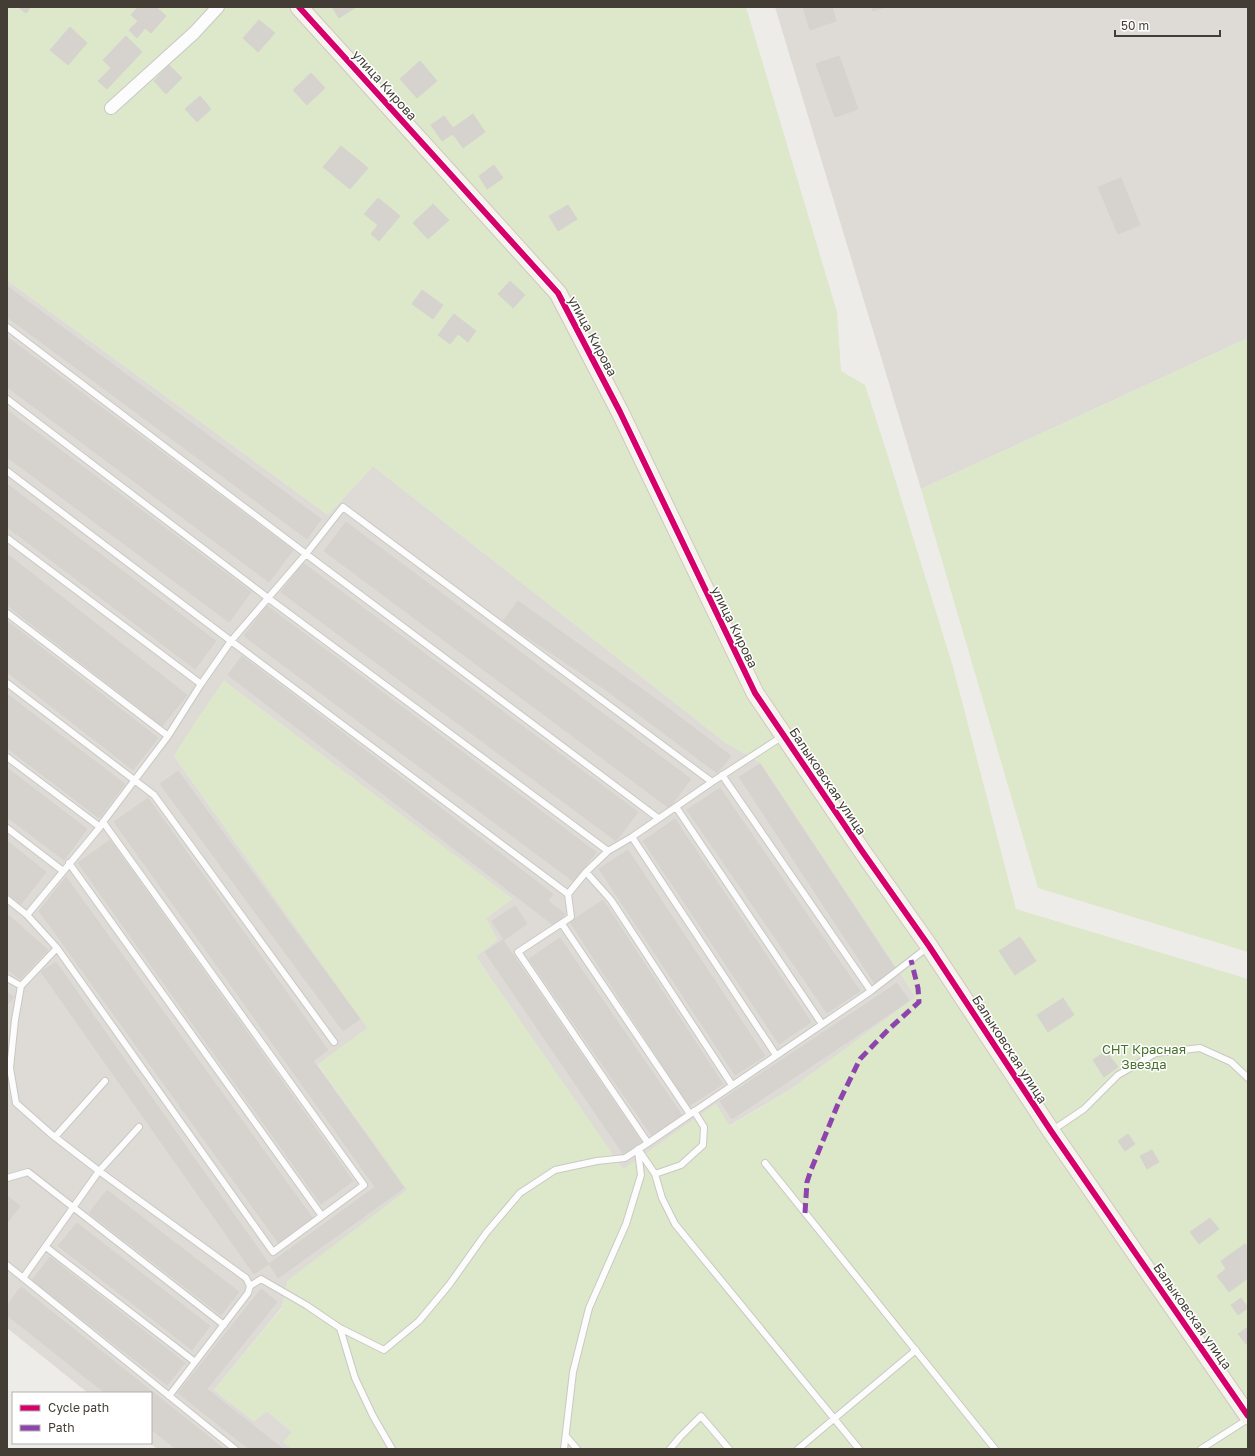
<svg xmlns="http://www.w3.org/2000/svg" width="1255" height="1456" font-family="'Golos Text',sans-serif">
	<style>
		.industrial { fill: #dedbd6 }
		.green { fill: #dce8c9 }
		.building { fill: #d6d3cf; stroke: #d6d3ce }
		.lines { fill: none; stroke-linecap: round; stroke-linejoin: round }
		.lane-casing { stroke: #cac8c4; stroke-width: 8 }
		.street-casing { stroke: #cac8c4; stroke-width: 14 }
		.secondary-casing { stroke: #cdc9bf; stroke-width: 19 }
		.lane { stroke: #fcfcfc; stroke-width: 6 }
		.street { stroke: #fcfcfc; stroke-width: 12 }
		.secondary { stroke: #f6f3ee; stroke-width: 17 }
		.quiet { stroke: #8e44ad; stroke-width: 5; stroke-dasharray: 10 5; stroke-linecap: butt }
		.cycleway-casing { stroke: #fff; stroke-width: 8 }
		.cycleway { stroke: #d6006c; stroke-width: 6 }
		.labels { text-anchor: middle; stroke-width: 3; stroke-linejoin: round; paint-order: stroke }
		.street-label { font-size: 13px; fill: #433d35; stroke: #fff }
		.park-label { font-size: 13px; fill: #48722b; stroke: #fff }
	</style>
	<rect width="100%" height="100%" fill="#eeece8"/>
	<path class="industrial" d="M 775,7 L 1248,7 L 1248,338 L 921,489 Z
		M 7,280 L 328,515 L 373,466 L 726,743 L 761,763 L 916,997 L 791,1089 L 729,1126 L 716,1104 L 623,1170 L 476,957 L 486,918 L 512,899 L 224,681 L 197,720 L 174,756 L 368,1028 L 318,1065 L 408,1190 L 288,1281 L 282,1307 L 214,1390 L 254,1421 L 267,1411 L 292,1432 L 284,1442 L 292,1449 L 157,1449 L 150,1443 L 151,1443 L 151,1393 L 88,1393 L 7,1328 Z"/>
	<path class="green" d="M 7,7 L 746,7 L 837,312 L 841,371 L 865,385 L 887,453 L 953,667 L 1016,909 L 1248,979 L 1248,1449 L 292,1449 L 283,1442 L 292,1432 L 267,1411 L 254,1421 L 214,1390 L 282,1308 L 287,1281 L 407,1190 L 318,1064 L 367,1028 L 174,756 L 197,720 L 224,681 L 513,899 L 486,918 L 498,940 L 476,957 L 623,1169 L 716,1104 L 730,1126 L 791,1089 L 916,997 L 761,763 L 726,743 L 373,466 L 328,515 L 7,280 Z
		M 1248,338 L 1248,952 L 1038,888 L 921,489 Z"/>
	<path class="building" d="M 18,7 L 31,7 L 26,13 Z
		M 138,7 L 156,7 L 166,16 L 151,33 L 145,28 L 137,38 L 129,30 L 138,21 L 131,15 Z
		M 332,7 L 356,7 L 339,18 Z
		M 803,7 L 832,7 L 836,21 L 810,30 Z
		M 872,7 L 885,7 L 873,11 Z
		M 259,20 L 275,33 L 258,52 L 243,38 Z
		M 70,27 L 87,43 L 68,65 L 50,50 Z
		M 126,36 L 142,52 L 107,89 L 98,81 L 111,68 L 103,60 Z
		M 839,56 L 858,109 L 835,117 L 816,64 Z
		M 420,61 L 437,81 L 417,98 L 400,79 Z
		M 169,65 L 182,78 L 166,94 L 154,81 Z
		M 311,73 L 325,88 L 307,105 L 293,90 Z
		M 200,96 L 211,109 L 197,122 L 185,109 Z
		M 473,114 L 485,132 L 463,148 L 453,134 L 442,141 L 431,125 L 444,116 L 453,128 Z
		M 341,146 L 368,168 L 350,189 L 323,167 Z
		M 494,165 L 503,178 L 487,189 L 479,176 Z
		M 1121,178 L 1140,225 L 1118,234 L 1098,187 Z
		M 378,198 L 400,216 L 379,241 L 371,234 L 378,225 L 364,214 Z
		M 433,204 L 449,220 L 428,239 L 413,223 Z
		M 568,205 L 577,219 L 558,231 L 549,216 Z
		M 510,281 L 525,295 L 513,308 L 498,294 Z
		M 7,286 L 321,519 L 307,539 L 7,317 Z
		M 422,290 L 443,305 L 433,319 L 412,304 Z
		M 454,314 L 476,331 L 468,342 L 458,334 L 450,344 L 438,335 Z
		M 7,337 L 293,550 L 269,582 L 7,387 Z
		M 7,410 L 251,592 L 229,622 L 7,457 Z
		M 7,484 L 216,641 L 195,669 L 7,527 Z
		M 346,522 L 691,779 L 669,808 L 324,551 Z
		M 7,554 L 187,695 L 162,726 L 7,605 Z
		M 303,563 L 638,812 L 616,841 L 281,592 Z
		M 518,601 L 660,702 L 731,756 L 717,773 L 603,688 L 503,621 Z
		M 267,606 L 596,852 L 574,882 L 244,636 Z
		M 7,621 L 158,738 L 133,770 L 7,672 Z
		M 242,656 L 553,894 L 548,901 L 565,914 L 556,927 L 228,675 Z
		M 7,694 L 125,784 L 99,818 L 7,748 Z
		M 760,764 L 896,970 L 875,984 L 739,777 Z
		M 7,768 L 87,829 L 64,860 L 7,817 Z
		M 178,771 L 360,1019 L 343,1031 L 160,784 Z
		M 720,788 L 860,991 L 827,1013 L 687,810 Z
		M 148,798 L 328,1050 L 313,1061 L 404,1188 L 278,1278 L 269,1264 L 375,1187 L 114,822 Z
		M 675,819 L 811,1022 L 779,1044 L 643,841 Z
		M 110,840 L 353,1181 L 321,1204 L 78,863 Z
		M 7,841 L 46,872 L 21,904 L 7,893 Z
		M 628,850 L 765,1056 L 735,1075 L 599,869 Z
		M 66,877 L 314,1220 L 280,1245 L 39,911 Z
		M 603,900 L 723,1084 L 689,1106 L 570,922 Z
		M 515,906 L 527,924 L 504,940 L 492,921 Z
		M 7,914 L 48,950 L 20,979 L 7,969 Z
		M 1020,937 L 1036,961 L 1015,975 L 999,951 Z
		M 560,938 L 682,1115 L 652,1136 L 529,959 Z
		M 503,940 L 642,1143 L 624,1155 L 485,952 Z
		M 56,962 L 269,1264 L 254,1274 L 41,972 Z
		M 897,983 L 909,1001 L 732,1119 L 720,1101 Z
		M 7,992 L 14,997 L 7,1005 Z
		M 1063,998 L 1074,1015 L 1048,1032 L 1037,1015 Z
		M 1106,1051 L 1118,1067 L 1104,1077 L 1093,1060 Z
		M 1128,1134 L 1135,1144 L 1125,1151 L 1118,1141 Z
		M 1152,1150 L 1159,1162 L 1147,1169 L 1140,1156 Z
		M 107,1190 L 239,1292 L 221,1315 L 89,1213 Z
		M 7,1196 L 20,1206 L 7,1223 Z
		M 1210,1218 L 1219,1229 L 1199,1244 L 1190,1232 Z
		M 77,1223 L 210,1326 L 192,1350 L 58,1246 Z
		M 1245,1244 L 1248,1248 L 1248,1278 L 1229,1292 L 1217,1276 L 1226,1269 L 1221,1261 Z
		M 50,1257 L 185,1363 L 167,1385 L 32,1280 Z
		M 21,1287 L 224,1449 L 176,1449 L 151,1429 L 151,1393 L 105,1393 L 7,1315 L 7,1305 Z
		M 261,1289 L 277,1302 L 207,1389 L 283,1449 L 249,1449 L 178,1393 Z
		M 1241,1298 L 1248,1308 L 1238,1315 L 1231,1305 Z
		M 1248,1327 L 1248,1343 L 1246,1344 L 1238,1334 Z"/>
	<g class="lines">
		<defs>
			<path id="lane" d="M 7,327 L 306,554 L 658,818
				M 7,399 L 268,598 L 608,851
				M 7,471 L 231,641 L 568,894 L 586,872 L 608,851 L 632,837 L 712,782 L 783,736
				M 7,538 L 201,684
				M 7,613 L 168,736
				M 7,683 L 154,795 L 334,1042
				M 7,757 L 100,827
				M 722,775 L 871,991
				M 676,807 L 822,1024
				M 103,822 L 364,1185 L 273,1252 L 57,948 L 27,915 L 100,827 L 103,822 L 168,736 L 201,684 L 231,641 L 306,554 L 343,507 L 712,782
				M 7,828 L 63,871
				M 632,837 L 776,1055
				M 69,863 L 322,1216
				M 586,872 L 611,900 L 732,1085
				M 568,894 L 571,917 L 518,952 L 648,1143 L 871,991 L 928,947
				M 7,899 L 27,915
				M 562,924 L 690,1114
				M 7,978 L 21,986 L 57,948
				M 21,986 L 15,1020 L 10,1068 L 16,1103 L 51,1134 L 99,1171 L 246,1278 L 250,1286 L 248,1293 L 169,1396
				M 1053,1130 L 1084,1109 L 1118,1075 L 1156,1053 L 1200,1048 L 1231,1062 L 1248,1078
				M 55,1137 L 105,1081
				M 638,1149 L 655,1174 L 662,1198 L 675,1224 L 859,1449
				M 765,1163 L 995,1449
				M 655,1174 L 681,1165 L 703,1145 L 704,1127 L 694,1111
				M 7,1178 L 28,1172 L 224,1325
				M 46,1247 L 195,1362
				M 7,1265 L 235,1449
				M 23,1278 L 99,1171 L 139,1127
				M 250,1286 L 261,1279 L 306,1305 L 340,1328 L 384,1350 L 419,1321 L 449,1285 L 486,1233 L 520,1193 L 555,1170 L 597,1161 L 625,1158 L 648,1143
				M 340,1328 L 355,1378 L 373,1416 L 392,1449
				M 566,1436 L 577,1449
				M 564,1449 L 573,1372 L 589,1308 L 626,1224 L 641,1175 L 638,1151
				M 670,1449 L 680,1437 L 701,1416 L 729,1449
				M 798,1449 L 916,1350
				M 1201,1449 L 1248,1419"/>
			<path id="street" d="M 111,108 L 194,33 L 218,7"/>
			<path id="secondary" d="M 299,7 L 558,293 L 620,412 L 755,693 L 862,851 L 929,946 L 1051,1131 L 1248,1416"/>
		</defs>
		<use href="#lane" class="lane-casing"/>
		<use href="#street" class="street-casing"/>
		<use href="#secondary" class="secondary-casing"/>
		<use href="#lane" class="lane"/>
		<use href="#street" class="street"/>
		<use href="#secondary" class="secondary"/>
		<path class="quiet" d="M 805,1213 L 807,1182 L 811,1170 L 838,1104 L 860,1059 L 888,1030 L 919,1002 L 918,988 L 911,960"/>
		<defs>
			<path id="cycleway" d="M 299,7 L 558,293 L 620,412 L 755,693 L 862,851 L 929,946 L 1051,1131 L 1248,1416"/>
		</defs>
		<use href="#cycleway" class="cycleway-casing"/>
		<use href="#cycleway" class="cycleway"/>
	</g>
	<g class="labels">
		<g class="street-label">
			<text transform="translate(385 85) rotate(48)" y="5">улица Кирова</text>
			<text transform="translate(593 336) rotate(62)" y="5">улица Кирова</text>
			<text transform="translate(735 627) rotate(64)" y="5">улица Кирова</text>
			<text transform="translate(828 781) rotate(56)" y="5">Балыковская улица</text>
			<text transform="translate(1010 1049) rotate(57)" y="5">Балыковская улица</text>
			<text transform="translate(1193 1316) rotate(55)" y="5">Балыковская улица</text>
		</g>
		<g class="park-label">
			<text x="1144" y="1054">СНТ Красная<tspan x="1144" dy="15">Звезда</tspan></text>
		</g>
	</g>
	<rect width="1255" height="1456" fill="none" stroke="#433d35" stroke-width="16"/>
	<rect x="12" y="1392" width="140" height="52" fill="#ffffff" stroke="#b4b1ae"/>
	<rect x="20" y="1405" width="20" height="6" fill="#d6006c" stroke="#b4b1ae"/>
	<text x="48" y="1412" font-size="12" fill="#433d35">Cycle path</text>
	<rect x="20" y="1425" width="20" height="6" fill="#8e44ad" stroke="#b4b1ae"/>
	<text x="48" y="1432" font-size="12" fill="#433d35">Path</text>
	<path d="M1115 30v6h105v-6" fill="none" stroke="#433d35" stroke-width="2"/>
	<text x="1121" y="30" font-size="12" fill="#433d35" stroke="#ffffff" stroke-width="3" paint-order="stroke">50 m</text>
</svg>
